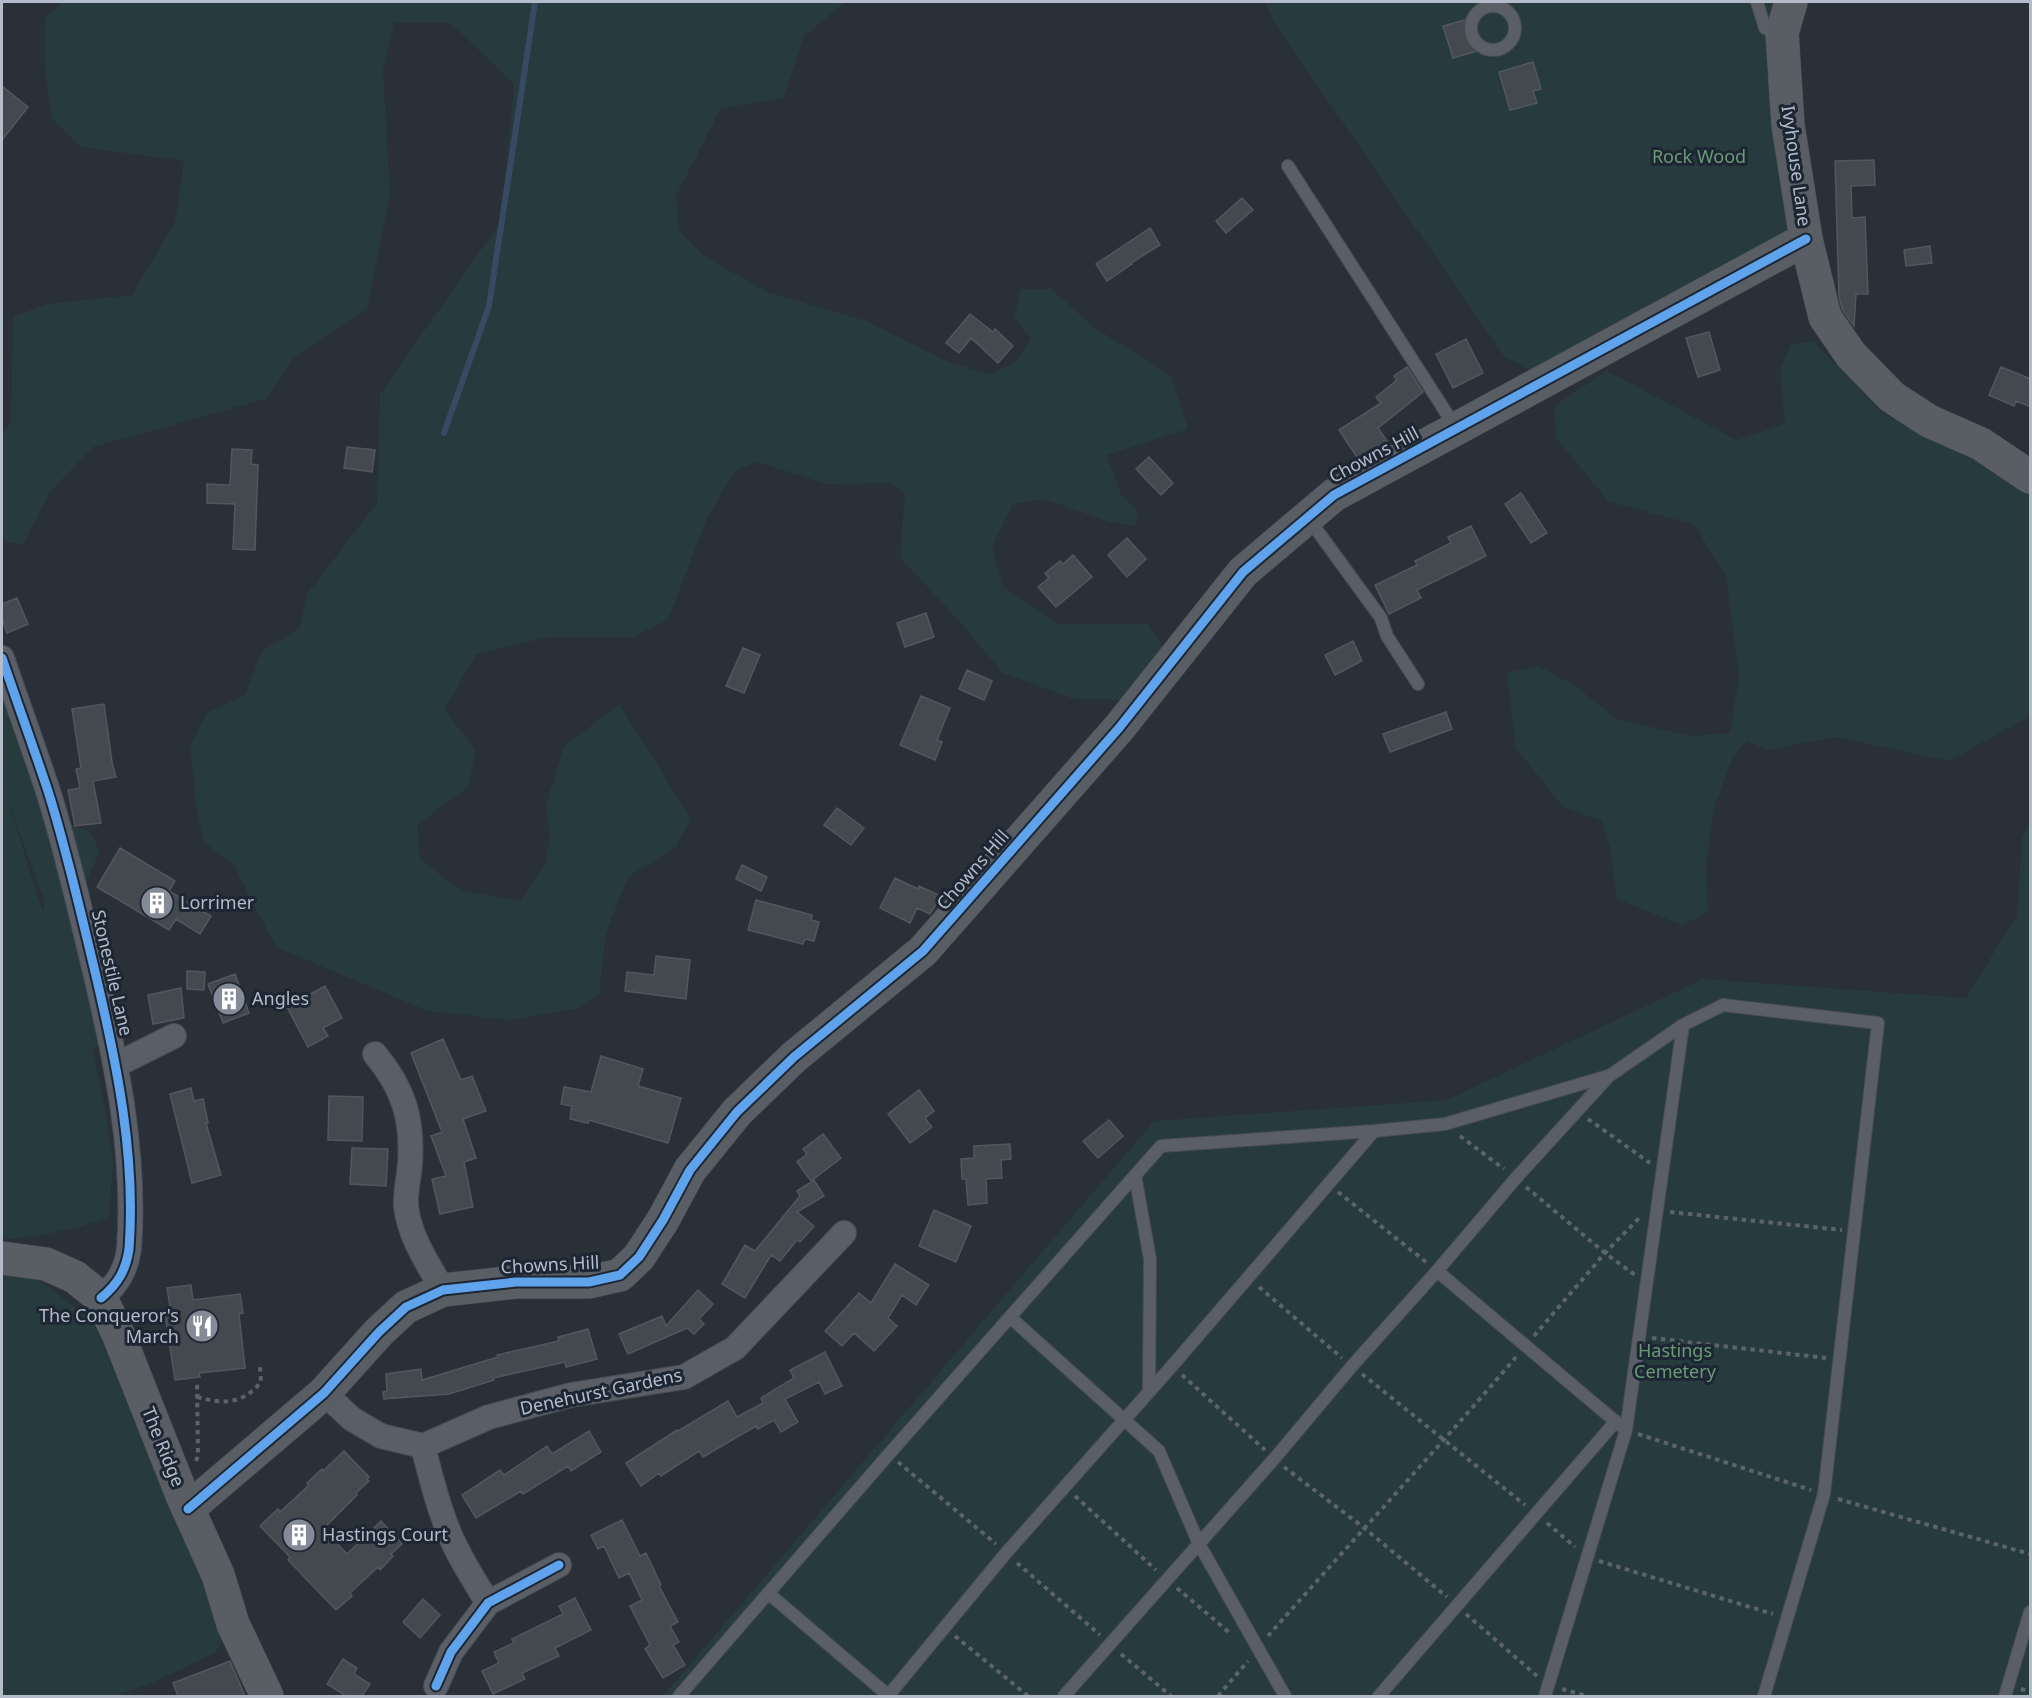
<svg xmlns="http://www.w3.org/2000/svg" width="2032" height="1698" font-family="'Noto Sans',sans-serif">
	<style>
		.green { fill: #273a3e; fill-rule: evenodd }
		.lines { fill: none; stroke-linecap: round; stroke-linejoin: round }
		.stream { stroke: #384963; stroke-width: 6 }
		.building { fill: #444950; stroke: #52575f; stroke-width: 1.5 }
		.lane-casing { stroke: #484c53; stroke-width: 14 }
		.street-casing { stroke: #484c53; stroke-width: 26 }
		.secondary-casing { stroke: #484c53; stroke-width: 34 }
		.path { stroke: #5d636a; stroke-width: 4; stroke-dasharray: 4.5 4.5; stroke-linecap: butt }
		.lane { stroke: #5a5e66; stroke-width: 12 }
		.street { stroke: #5a5e66; stroke-width: 24 }
		.secondary { stroke: #595d64; stroke-width: 33 }
		.cycleway-casing { stroke: #1d2633; stroke-width: 13 }
		.cycleway { stroke: #60a3ed; stroke-width: 9 }
		.labels { text-anchor: middle; stroke-width: 6; stroke-linejoin: round; paint-order: stroke }
		.park-label { font-size: 18px; fill: #6b9a76; stroke: #1d2633 }
		.street-label { font-size: 18px; fill: #b4bcc9; stroke: #1d2633 }
		.poi-label { font-size: 18px; fill: #b4bcc9; stroke: #1d2633; text-anchor: start }
	</style>
	<rect width="100%" height="100%" fill="#2a3038"/>
	<path class="green" d="M 63,2 L 846,2 L 804,36 L 783,98 L 721,108 L 676,196 L 679,231 L 704,256 L 767,292 L 866,321 L 950,363 L 991,374 L 1016,361 L 1031,338 L 1014,318 L 1021,289 L 1051,289 L 1094,327 L 1171,376 L 1188,429 L 1107,455 L 1121,495 L 1138,511 L 1135,526 L 1110,522 L 1044,499 L 1013,504 L 992,547 L 1003,587 L 1059,624 L 1147,624 L 1168,654 L 1125,699 L 1074,699 L 1003,673 L 960,622 L 900,557 L 905,495 L 890,483 L 826,484 L 758,462 L 735,470 L 707,518 L 668,620 L 633,637 L 548,637 L 476,654 L 445,709 L 475,751 L 469,786 L 417,825 L 420,859 L 461,891 L 521,901 L 545,864 L 550,837 L 546,805 L 564,747 L 619,704 L 691,819 L 675,848 L 628,877 L 606,933 L 599,994 L 576,1009 L 511,1020 L 428,1011 L 276,947 L 234,866 L 204,842 L 197,813 L 190,745 L 207,713 L 245,695 L 262,651 L 299,629 L 308,593 L 377,503 L 380,394 L 502,220 L 514,84 L 451,23 L 394,23 L 383,70 L 390,194 L 367,308 L 294,357 L 266,399 L 93,447 L 50,492 L 23,544 L 5,542 L 2,533 L 2,434 L 11,422 L 13,317 L 47,304 L 132,295 L 175,222 L 184,161 L 82,147 L 52,119 L 45,68 L 45,17 Z
		M 1265,2 L 1805,2 L 1795,78 L 1816,201 L 1786,232 L 1540,376 L 1504,356 L 1277,27 Z
		M 1813,341 L 1883,414 L 1965,449 L 2030,489 L 2030,716 L 1949,761 L 1837,737 L 1767,750 L 1747,741 L 1733,756 L 1714,808 L 1706,865 L 1708,912 L 1682,925 L 1617,899 L 1610,848 L 1602,821 L 1563,807 L 1516,748 L 1507,673 L 1538,666 L 1574,685 L 1617,719 L 1690,736 L 1730,733 L 1739,676 L 1726,577 L 1694,524 L 1609,502 L 1556,438 L 1554,406 L 1607,371 L 1737,440 L 1785,424 L 1780,371 L 1790,345 Z
		M 2,687 L 39,723 L 46,778 L 62,821 L 90,832 L 100,851 L 86,882 L 87,908 L 100,1045 L 92,1049 L 104,1103 L 113,1160 L 109,1218 C 73,1229 39,1238 2,1239 ZM 8,801 L 45,903 L 43,913 Z
		M 2030,821 L 2030,1696 L 663,1696 L 1154,1121 L 1447,1100 L 1703,979 L 1966,998 L 2017,915 L 2022,839 Z
		M 2,1269 L 30,1274 L 91,1318 L 148,1439 L 226,1632 L 216,1652 L 152,1683 L 115,1696 L 2,1696 Z"/>
	<g class="lines">
		<path class="stream" d="M 444,433 L 489,306 L 535,2"/>
	</g>
	<path class="building" d="M 1468,19 L 1477,51 L 1453,58 L 1443,26 Z
		M 1533,62 L 1541,89 L 1533,91 L 1537,103 L 1510,110 L 1499,72 Z
		M 2,86 L 28,107 L 2,140 Z
		M 1874,160 L 1875,185 L 1851,186 L 1852,218 L 1865,217 L 1868,294 L 1856,294 L 1854,326 L 1842,309 L 1839,296 L 1835,161 Z
		M 1242,198 L 1253,210 L 1226,233 L 1216,221 Z
		M 1150,228 L 1160,245 L 1131,263 L 1132,264 L 1107,281 L 1096,264 Z
		M 1930,246 L 1932,263 L 1906,266 L 1904,250 Z
		M 970,314 L 993,332 L 995,329 L 1013,346 L 998,363 L 971,338 L 959,353 L 946,343 Z
		M 1709,332 L 1720,370 L 1698,377 L 1686,338 Z
		M 1466,339 L 1483,373 L 1453,388 L 1436,354 Z
		M 1407,367 L 1423,392 L 1378,428 L 1389,444 L 1359,460 L 1339,430 L 1381,403 L 1376,397 L 1397,380 L 1394,376 Z
		M 2001,367 L 2031,379 L 2031,407 L 2016,401 L 2014,406 L 1989,395 Z
		M 347,447 L 375,450 L 372,472 L 344,468 Z
		M 232,449 L 252,450 L 251,464 L 258,465 L 255,550 L 233,549 L 235,504 L 207,503 L 207,484 L 230,485 Z
		M 1149,457 L 1173,483 L 1161,495 L 1136,469 Z
		M 1521,493 L 1547,533 L 1531,543 L 1505,504 Z
		M 1471,526 L 1486,556 L 1417,590 L 1421,598 L 1389,614 L 1375,585 L 1417,565 L 1415,561 L 1451,543 L 1448,537 Z
		M 1127,538 L 1146,559 L 1127,577 L 1108,555 Z
		M 1073,555 L 1092,577 L 1056,607 L 1038,587 L 1049,578 L 1045,573 L 1060,561 L 1063,564 Z
		M 17,598 L 28,624 L 7,633 L 2,619 L 2,604 Z
		M 926,613 L 934,637 L 905,647 L 897,623 Z
		M 1353,641 L 1362,661 L 1335,675 L 1325,655 Z
		M 743,648 L 760,655 L 744,693 L 726,686 Z
		M 967,670 L 992,681 L 984,700 L 959,689 Z
		M 921,696 L 950,708 L 937,740 L 942,742 L 935,760 L 900,745 Z
		M 104,704 L 112,762 L 116,777 L 93,781 L 101,823 L 75,826 L 68,790 L 80,788 L 76,769 L 81,768 L 72,709 Z
		M 1446,712 L 1452,729 L 1390,752 L 1383,734 Z
		M 837,808 L 864,828 L 851,845 L 824,825 Z
		M 120,848 L 175,881 L 169,891 L 211,916 L 200,934 L 176,919 L 169,930 L 97,887 Z
		M 742,865 L 767,877 L 761,891 L 736,879 Z
		M 895,878 L 918,889 L 919,886 L 941,896 L 930,914 L 917,908 L 910,923 L 880,908 Z
		M 756,900 L 812,915 L 811,920 L 819,922 L 814,941 L 805,939 L 803,944 L 748,930 Z
		M 656,956 L 690,960 L 686,999 L 625,991 L 627,972 L 654,975 Z
		M 187,971 L 205,972 L 204,990 L 187,989 Z
		M 235,974 L 249,1013 L 223,1023 L 208,984 Z
		M 325,986 L 342,1018 L 323,1028 L 328,1036 L 308,1047 L 287,1007 Z
		M 181,988 L 184,1018 L 153,1024 L 148,995 Z
		M 443,1039 L 461,1080 L 472,1076 L 486,1111 L 463,1119 L 476,1158 L 464,1162 L 473,1207 L 440,1214 L 432,1179 L 446,1176 L 431,1136 L 442,1132 L 411,1053 Z
		M 601,1056 L 643,1069 L 638,1086 L 681,1098 L 668,1143 L 589,1120 L 588,1123 L 570,1119 L 572,1106 L 561,1104 L 564,1087 L 591,1092 Z
		M 191,1088 L 194,1101 L 203,1099 L 208,1123 L 206,1123 L 221,1175 L 192,1183 L 170,1094 Z
		M 919,1090 L 934,1111 L 925,1118 L 932,1127 L 910,1143 L 888,1114 Z
		M 329,1096 L 363,1097 L 362,1141 L 328,1140 Z
		M 1109,1120 L 1123,1136 L 1098,1158 L 1083,1141 Z
		M 823,1134 L 841,1158 L 811,1181 L 797,1162 L 807,1154 L 803,1149 Z
		M 1010,1144 L 1011,1159 L 1001,1160 L 1002,1178 L 986,1179 L 987,1203 L 968,1205 L 966,1179 L 962,1179 L 961,1159 L 974,1158 L 974,1146 Z
		M 352,1148 L 388,1149 L 386,1186 L 350,1184 Z
		M 814,1180 L 824,1196 L 797,1212 L 814,1226 L 800,1242 L 797,1240 L 780,1261 L 771,1255 L 745,1298 L 722,1284 L 745,1245 L 755,1251 L 800,1196 L 797,1191 Z
		M 934,1210 L 971,1226 L 956,1262 L 919,1246 Z
		M 895,1264 L 929,1285 L 916,1305 L 902,1295 L 888,1318 L 897,1326 L 874,1351 L 854,1333 L 842,1346 L 825,1331 L 859,1293 L 871,1303 Z
		M 191,1285 L 193,1300 L 240,1294 L 243,1313 L 239,1314 L 245,1368 L 199,1373 L 200,1377 L 175,1380 L 165,1314 L 171,1313 L 167,1288 Z
		M 698,1290 L 713,1304 L 699,1319 L 704,1324 L 694,1334 L 687,1328 L 628,1354 L 619,1334 L 662,1316 L 666,1326 Z
		M 588,1329 L 597,1359 L 566,1367 L 565,1362 L 493,1378 L 494,1380 L 449,1394 L 384,1399 L 383,1392 L 387,1391 L 386,1374 L 421,1369 L 422,1380 L 498,1357 L 497,1355 L 559,1341 L 558,1337 Z
		M 825,1352 L 842,1386 L 825,1394 L 819,1382 L 785,1399 L 798,1422 L 781,1432 L 774,1420 L 758,1429 L 756,1426 L 703,1457 L 699,1451 L 661,1476 L 659,1473 L 641,1486 L 626,1463 L 677,1430 L 678,1431 L 728,1401 L 737,1417 L 763,1403 L 761,1398 L 794,1378 L 790,1370 Z
		M 589,1431 L 601,1452 L 571,1471 L 568,1466 L 523,1494 L 521,1491 L 476,1518 L 462,1495 L 500,1470 L 504,1475 L 547,1446 L 552,1454 Z
		M 344,1451 L 369,1477 L 367,1479 L 369,1481 L 356,1493 L 357,1495 L 323,1529 L 347,1554 L 381,1521 L 402,1544 L 391,1554 L 393,1556 L 380,1570 L 378,1567 L 350,1593 L 352,1596 L 336,1610 L 288,1560 L 290,1557 L 260,1526 L 278,1509 L 280,1512 L 309,1485 L 307,1483 L 322,1469 L 323,1471 Z
		M 622,1520 L 640,1556 L 646,1553 L 661,1585 L 659,1586 L 678,1622 L 670,1626 L 679,1642 L 673,1645 L 685,1665 L 663,1678 L 645,1649 L 650,1645 L 630,1606 L 642,1600 L 629,1573 L 619,1578 L 604,1546 L 598,1549 L 591,1535 Z
		M 575,1598 L 591,1630 L 555,1648 L 559,1656 L 522,1673 L 525,1679 L 493,1694 L 482,1671 L 499,1663 L 494,1652 L 514,1643 L 512,1639 L 563,1614 L 559,1606 Z
		M 423,1599 L 440,1615 L 420,1638 L 403,1622 Z
		M 343,1659 L 357,1668 L 354,1674 L 370,1684 L 362,1696 L 346,1696 L 327,1684 Z
		M 230,1661 L 245,1696 L 178,1696 L 173,1683 Z"/>
	<g class="lines">
		<defs>
			<path id="lane" d="M 1757,2 L 1765,28 L 1780,33
				M1471 28a22 22 0 1 1 44 0a22 22 0 1 1-44 0Z
				M 1288,166 L 1456,428
				M 1308,518 L 1381,618 L 1387,636 L 1418,684
				M 1135,1175 L 1150,1259 L 1149,1392
				M 1437,1271 L 1622,1427
				M 1011,1318 L 1159,1451 L 1199,1544 L 1285,1696
				M 768,1593 L 889,1696
				M 679,1696 L 889,1454 L 1161,1146 L 1374,1131 L 1445,1124 L 1608,1076
				M 888,1696 L 1006,1553 L 1172,1366 L 1374,1131
				M 1064,1696 L 1274,1459 L 1352,1366 L 1437,1271 L 1516,1178 L 1609,1076 L 1683,1025 L 1723,1005 L 1878,1023 L 1824,1494 L 1764,1696
				M 1379,1696 L 1616,1421
				M 1545,1696 L 1626,1430 L 1683,1025
				M 2005,1696 L 2030,1612"/>
			<path id="street" d="M 2,658 C 17,702 33,746 48,791 C 67,851 81,914 96,976 C 117,1065 136,1156 129,1249 C 126,1270 118,1284 101,1298
				M 375,1054 C 404,1089 413,1119 410,1164 C 409,1178 405,1192 406,1206 C 409,1236 428,1264 443,1290
				M 116,1065 L 174,1036
				M 324,1393 L 352,1419 L 381,1436 L 423,1446 L 489,1417 L 571,1395 L 684,1377 L 735,1348 L 844,1233
				M 423,1446 C 430,1475 437,1503 448,1530 C 458,1556 474,1580 488,1603
				M 436,1686 L 451,1652 L 488,1603 L 559,1565"/>
			<path id="secondary" d="M 1791,2 L 1782,33 L 1788,125 L 1806,239 L 1825,317 L 1851,355 L 1892,397 L 1929,421 L 1981,444 L 2030,477
				M 2,1258 L 46,1264 L 75,1277 L 101,1298 L 119,1336 L 182,1495 L 218,1575 L 233,1624 L 267,1696
				M 188,1509 L 324,1393 L 379,1332 L 406,1307 L 443,1290 L 516,1282 L 589,1282 L 620,1275 L 639,1257 L 663,1220 L 690,1170 L 737,1112 L 794,1057 L 923,951 L 1119,728 L 1243,572 L 1334,495 L 1806,239"/>
		</defs>
		<use href="#lane" class="lane-casing"/>
		<use href="#street" class="street-casing"/>
		<use href="#secondary" class="secondary-casing"/>
		<path class="path" d="M 1588,1119 L 1650,1163
			M 1460,1136 L 1504,1169
			M 1526,1187 L 1605,1253 L 1635,1275
			M 1338,1192 L 1426,1262
			M 1670,1212 L 1842,1230
			M 1259,1287 L 1342,1358
			M 1534,1336 L 1605,1253 L 1641,1216
			M 1652,1338 L 1826,1358
			M 1362,1374 L 1525,1505
			M 1182,1375 L 1265,1450
			M 197,1397 C 223,1404 242,1405 261,1382 L 260,1367
			M 1638,1434 L 1811,1490
			M 196,1461 L 198,1456 L 197,1382
			M 898,1462 L 996,1544
			M 1284,1467 L 1363,1527 L 1447,1597
			M 1075,1496 L 1156,1570
			M 1838,1499 L 2030,1554
			M 1547,1523 L 1575,1547
			M 1599,1561 L 1773,1614
			M 1017,1563 L 1100,1635
			M 1177,1588 L 1231,1634
			M 1466,1614 L 1537,1676
			M 955,1636 L 1028,1696
			M 1268,1636 C 1350,1543 1435,1452 1516,1357
			M 1121,1654 L 1171,1696
			M 1562,1689 L 1587,1696
			M 2021,1689 L 2030,1692
			M 1218,1696 L 1248,1661"/>
		<use href="#lane" class="lane"/>
		<use href="#street" class="street"/>
		<use href="#secondary" class="secondary"/>
		<defs>
			<path id="cycleway" d="M 2,658 C 17,702 33,746 48,791 C 67,851 81,914 96,976 C 117,1065 136,1156 129,1249 C 126,1270 118,1284 101,1298
				M 188,1509 L 324,1393 L 379,1332 L 406,1307 L 443,1290 L 516,1282 L 589,1282 L 620,1275 L 639,1257 L 663,1220 L 690,1170 L 737,1112 L 794,1057 L 923,951 L 1119,728 L 1243,572 L 1334,495 L 1806,239
				M 436,1686 L 451,1652 L 488,1603 L 559,1565"/>
		</defs>
		<use href="#cycleway" class="cycleway-casing"/>
		<use href="#cycleway" class="cycleway"/>
	</g>
	<defs>
		<symbol id="building-disc" viewBox="-11 -11 22 22"><circle r="9.5" fill="#848b96" stroke="#1d2633"/><path d="M-4-6H4V6H1V3H-1V6H-4ZM-2.5-4.3h1.7v1.8h-1.7ZM.8-4.3h1.7v1.8H.8ZM-2.5-1h1.7V.8h-1.7ZM.8-1h1.7V.8H.8Z" fill="#fff"/></symbol>
		<symbol id="restaurant-disc" viewBox="-11 -11 22 22"><circle r="9.5" fill="#848b96" stroke="#1d2633"/><path d="M-5-6h1v4h1v-4h1v4h1v-4h1v5L-1.5 .5V6h-2V.5L-5-1ZM5-6V6H3V1.5H1.5Q1.5-4 5-6Z" fill="#fff"/></symbol>
	</defs>
	<g fill-rule="evenodd">
		<use href="#building-disc" x="138" y="884" width="38" height="38"/>
		<use href="#building-disc" x="210" y="980" width="38" height="38"/>
		<use href="#restaurant-disc" x="183" y="1307" width="38" height="38"/>
		<use href="#building-disc" x="280" y="1516" width="38" height="38"/>
	</g>
	<g class="labels">
		<g class="park-label">
			<text x="1699" y="163">Rock Wood</text>
			<text x="1675" y="1357">Hastings<tspan x="1675" dy="21">Cemetery</tspan></text>
		</g>
		<g class="street-label">
			<text transform="translate(1796 166) rotate(82)" y="6">Ivyhouse Lane</text>
			<text transform="translate(1374 455) rotate(-28)" y="6">Chowns Hill</text>
			<text transform="translate(973 870) rotate(-49)" y="6">Chowns Hill</text>
			<text transform="translate(112 973) rotate(77)" y="6">Stonestile Lane</text>
			<text transform="translate(550 1265) rotate(-3)" y="6">Chowns Hill</text>
			<text transform="translate(601 1392) rotate(-12)" y="6">Denehurst Gardens</text>
			<text transform="translate(163 1447) rotate(68)" y="6">The Ridge</text>
		</g>
		<g class="poi-label">
			<text x="180" y="909">Lorrimer</text>
			<text x="252" y="1005">Angles</text>
			<text x="179" y="1322" text-anchor="end">The Conqueror's<tspan x="179" dy="21">March</tspan></text>
			<text x="322" y="1541">Hastings Court</text>
		</g>
	</g>
	<rect width="2032" height="1698" fill="none" stroke="#b4bcc9" stroke-width="6"/>
</svg>
